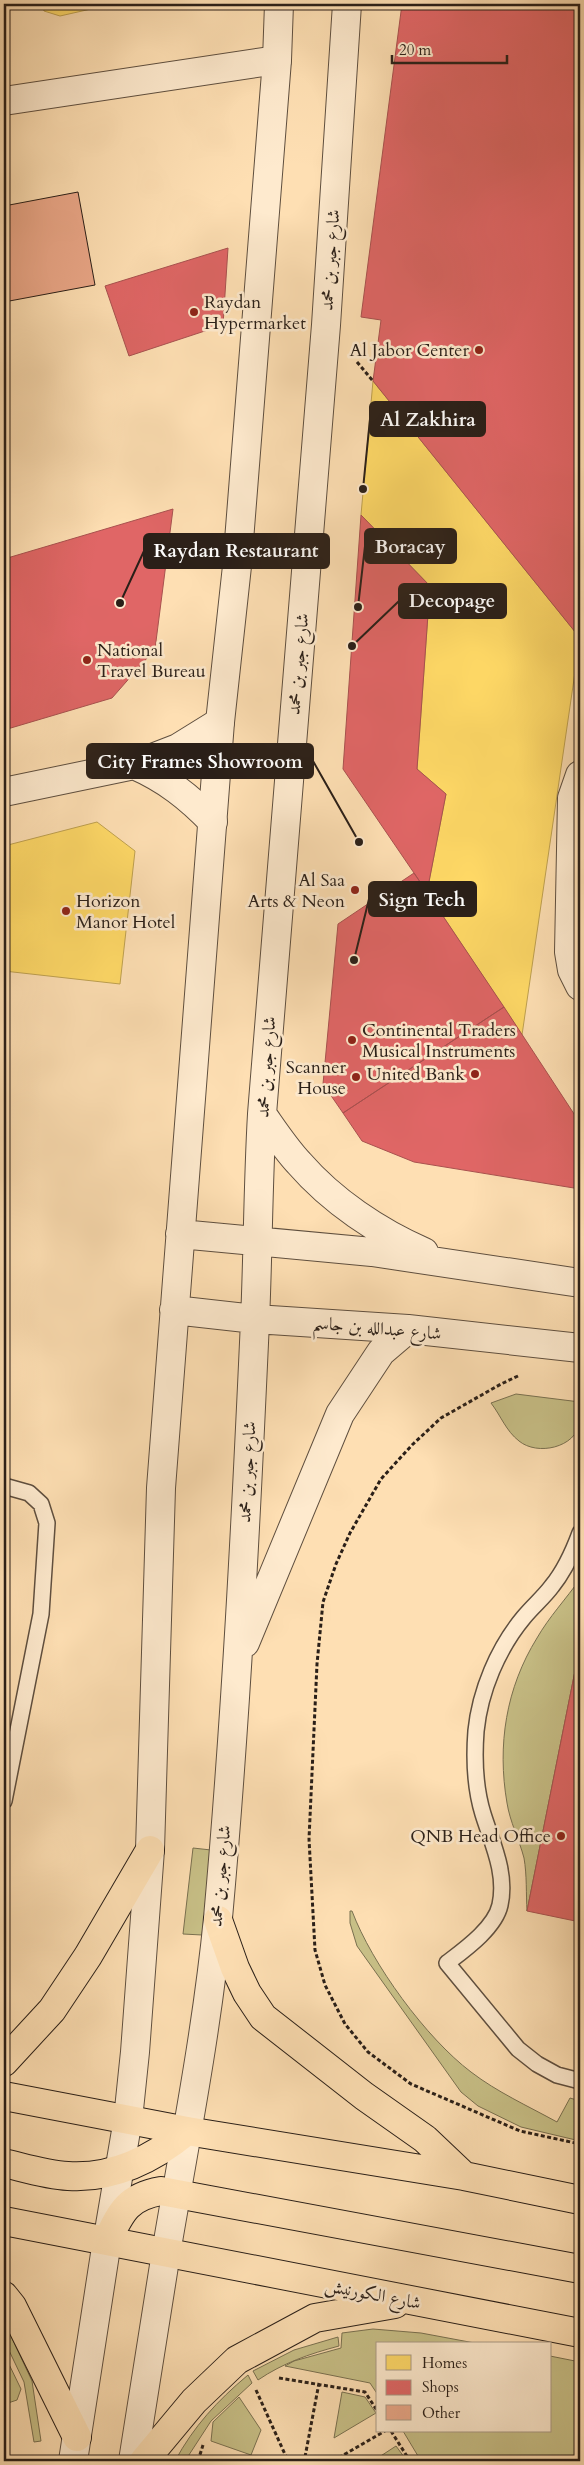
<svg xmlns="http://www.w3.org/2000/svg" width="584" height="2465" font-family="Cardo,Amiri,serif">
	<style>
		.green { fill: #c8c087; stroke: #797050 }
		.homes { fill: #ffd966; stroke: #bfa14f }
		.shops { fill: #e06666; stroke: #a9514f }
		.building { fill: #eaa788; stroke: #2a1f18 }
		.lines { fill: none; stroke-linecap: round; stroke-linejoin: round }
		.service-casing { stroke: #5f4f3f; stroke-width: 18 }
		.minor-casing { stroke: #5f4f3f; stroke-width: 30 }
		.tertiary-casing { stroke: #5f4f3f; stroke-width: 30 }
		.trunk-casing { stroke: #2a1f18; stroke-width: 30 }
		.path { stroke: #2a1f18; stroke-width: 3; stroke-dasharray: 4 2.5; stroke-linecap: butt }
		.service { stroke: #feeace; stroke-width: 15 }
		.minor { stroke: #feeace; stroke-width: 28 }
		.tertiary { stroke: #feeace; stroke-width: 28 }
		.trunk { stroke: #fedfb3; stroke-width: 28 }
		.poi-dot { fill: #8f2418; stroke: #feeace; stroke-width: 2 }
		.labels { text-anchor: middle; stroke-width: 5; stroke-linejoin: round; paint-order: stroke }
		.street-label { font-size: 18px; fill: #2a1f18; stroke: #feeace }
		.poi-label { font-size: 18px; fill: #2a1f18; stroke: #feeace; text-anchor: end }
		.leader { fill: none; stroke: #2a1f18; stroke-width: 2 }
		.callout-dot { fill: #2a1f18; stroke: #feeace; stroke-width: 2 }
		.callout { fill: #2a1f18; stroke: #2a1f18; stroke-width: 2 }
		.callout-label { font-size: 19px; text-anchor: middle; font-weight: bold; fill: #fff }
	</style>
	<rect width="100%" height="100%" fill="#fedfb3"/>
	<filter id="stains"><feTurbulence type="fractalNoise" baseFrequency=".004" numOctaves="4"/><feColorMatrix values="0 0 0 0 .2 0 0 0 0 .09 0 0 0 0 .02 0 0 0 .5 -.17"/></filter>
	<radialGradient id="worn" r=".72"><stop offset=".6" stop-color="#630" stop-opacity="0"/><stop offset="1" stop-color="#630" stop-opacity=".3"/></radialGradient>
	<path class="green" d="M 516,1394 L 580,1402 C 580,1409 581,1416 580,1422 C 576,1448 537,1456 519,1441 C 506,1431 501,1416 491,1403 Z
		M 580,1579 L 580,1646 L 527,1911 C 526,1894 527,1875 524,1858 C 519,1839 510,1822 507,1803 C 497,1745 506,1688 537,1638 C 549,1617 566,1599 580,1579 Z
		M 193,1848 L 211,1850 L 202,1935 L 183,1934 Z
		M 350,1911 L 352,1911 C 372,1964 426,2038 471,2072 C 497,2092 528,2106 557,2122 L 570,2098 L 580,2101 L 580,2141 L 521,2127 L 478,2106 L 461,2092 L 357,1946 L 350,1923 Z
		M 373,2329 L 421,2333 L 480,2344 L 378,2344 L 378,2395 L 370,2383 L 285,2366 L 294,2361 L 341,2348 L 342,2333 Z
		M 10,2334 L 32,2381 L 41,2441 L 34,2442 L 24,2382 L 4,2340 Z
		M 338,2337 L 339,2346 C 309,2354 283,2363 258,2380 L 253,2371 L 294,2350 Z
		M 4,2354 L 21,2389 L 17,2400 L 5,2404 Z
		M 550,2356 L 580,2362 L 580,2461 L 421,2461 L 403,2431 L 550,2431 Z
		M 248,2375 L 252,2383 L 211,2421 L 185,2461 L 175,2461 C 194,2426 217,2401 248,2375 Z
		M 342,2392 L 365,2397 L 376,2413 L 334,2438 Z
		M 239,2397 L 261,2430 L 251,2455 L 211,2441 L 213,2422 Z
		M 396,2446 L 407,2461 L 373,2461 Z"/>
	<path class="homes" d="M 42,4 L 113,4 L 60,16 L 44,11 Z
		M 373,381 L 580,638 L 522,1035 L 427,892 L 446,794 L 417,769 L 430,586 L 361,515 Z
		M 97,822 L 135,851 L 120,984 L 4,971 L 4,846 Z"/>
	<path class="shops" d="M 402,4 L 580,4 L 580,638 L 373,381 L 381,320 L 361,317 Z
		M 228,248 L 223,325 L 129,356 L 105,286 Z
		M 173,509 L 155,649 L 112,698 L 4,730 L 4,559 Z
		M 361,515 L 430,586 L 417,769 L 446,794 L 427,892 L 343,769 Z
		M 414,873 L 504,1007 L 343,1113 L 323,1084 L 338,924 Z
		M 504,1007 L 580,1123 L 580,1189 L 414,1162 L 362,1141 L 343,1113 Z
		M 580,1646 L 580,1922 L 527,1911 Z"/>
	<path class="building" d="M 78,192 L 95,285 L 4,302 L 4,206 Z"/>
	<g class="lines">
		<defs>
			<path id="service" d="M 4,1486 L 29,1493 L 41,1504 L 47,1523 L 41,1614 L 4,1801
				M 580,1533 C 573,1552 565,1570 552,1586 C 544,1597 533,1606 524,1617 C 498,1648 480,1691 476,1731 C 474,1757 475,1788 483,1814 C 492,1843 507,1873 500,1905 C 495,1928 464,1950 447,1963 L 518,2049 L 537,2064 L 557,2075 L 580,2081"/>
			<path id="minor" d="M 4,101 L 277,60
				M 134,765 C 166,779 189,797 213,822
				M 580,775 L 572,798 L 569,952 L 572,970 L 580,986
				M 4,792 L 134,765 L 178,748 L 220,722
				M 73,2461 L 107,2241
				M 133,2461 L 166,2253"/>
			<path id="tertiary" d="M 262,1114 C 274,1131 285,1148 299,1163 C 332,1201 378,1232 424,1252
				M 180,1234 L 372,1252 L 580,1283
				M 174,1310 L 255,1319 L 408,1329 L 580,1348
				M 245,1643 L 340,1414 L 381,1352 L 408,1329
				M 108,2237 L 128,2119 L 135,2052 L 150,1850 L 161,1488 L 220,722 L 237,566 L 277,60 L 279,4
				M 166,2253 C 185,2141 207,2030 218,1918 C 236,1719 246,1520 255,1321 C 258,1252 258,1183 262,1114 L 326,325 L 347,4"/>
			<path id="trunk" d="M 218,1920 L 235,1968 L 247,1993 L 263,2017 L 364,2096 L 425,2139 L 464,2176
				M 4,2062 L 52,2010 L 88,1956 L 150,1850
				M 4,2096 L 187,2131 L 464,2176 L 580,2200
				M 4,2163 C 25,2168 47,2175 68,2176 C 114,2179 153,2159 187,2131
				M 4,2221 L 580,2333
				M 107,2241 C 121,2212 127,2197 161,2191 L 580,2269
				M 4,2296 L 12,2306 L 77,2437
				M 144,2461 L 194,2401 L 237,2360 L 315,2318 L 395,2304"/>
		</defs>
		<use href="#service" class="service-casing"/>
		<use href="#minor" class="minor-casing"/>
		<use href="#tertiary" class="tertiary-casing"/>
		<use href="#trunk" class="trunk-casing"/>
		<path class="path" d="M 357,362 L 373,381
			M 518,1376 L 501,1384 L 441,1418 L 412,1445 L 381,1479 L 350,1533 L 336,1564 L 323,1602 L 317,1664 L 309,1839 L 315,1950 L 325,1985 L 345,2024 L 368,2052 L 411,2084 L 520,2131 L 580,2144
			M 279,2378 L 365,2392 L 378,2412
			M 256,2390 L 288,2461 L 305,2457 L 320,2461
			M 391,2431 L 410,2461
			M 305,2457 L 319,2383
			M 198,2461 L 203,2445
			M 333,2461 L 385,2431"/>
		<use href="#service" class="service"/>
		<use href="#minor" class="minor"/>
		<use href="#tertiary" class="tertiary"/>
		<use href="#trunk" class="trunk"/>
	</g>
	<g class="poi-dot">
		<circle cx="194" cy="312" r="5"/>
		<circle cx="479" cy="350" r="5"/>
		<circle cx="87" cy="660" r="5"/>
		<circle cx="355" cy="890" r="5"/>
		<circle cx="66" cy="911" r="5"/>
		<circle cx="352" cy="1040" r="5"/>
		<circle cx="475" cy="1074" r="5"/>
		<circle cx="356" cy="1077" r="5"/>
		<circle cx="561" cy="1836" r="5"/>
	</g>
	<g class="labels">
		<g class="street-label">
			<text transform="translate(330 260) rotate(-86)" y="6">شارع جبر بن محمد</text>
			<text transform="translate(298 664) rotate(-85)" y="6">شارع جبر بن محمد</text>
			<text transform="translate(266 1067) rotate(-86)" y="6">شارع جبر بن محمد</text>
			<text transform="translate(377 1328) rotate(5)" y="6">شارع عبدالله بن جاسم</text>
			<text transform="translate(247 1472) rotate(-87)" y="6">شارع جبر بن محمد</text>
			<text transform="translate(220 1876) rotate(-85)" y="6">شارع جبر بن محمد</text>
			<text transform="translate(373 2294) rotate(11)" y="6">شارع الكورنيش</text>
		</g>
		<g class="poi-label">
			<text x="204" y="308" text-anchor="start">Raydan<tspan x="204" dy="21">Hypermarket</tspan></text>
			<text x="469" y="356">Al Jabor Center</text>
			<text x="97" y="656" text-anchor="start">National<tspan x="97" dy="21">Travel Bureau</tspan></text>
			<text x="345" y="886">Al Saa<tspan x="345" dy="21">Arts &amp; Neon</tspan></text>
			<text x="76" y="907" text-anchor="start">Horizon<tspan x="76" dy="21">Manor Hotel</tspan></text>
			<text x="362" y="1036" text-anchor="start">Continental Traders<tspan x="362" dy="21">Musical Instruments</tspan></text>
			<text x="346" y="1073">Scanner<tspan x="346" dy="21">House</tspan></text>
			<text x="465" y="1080">United Bank</text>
			<text x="551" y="1842">QNB Head Office</text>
		</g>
	</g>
	<path class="leader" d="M363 489L370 419M358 607L365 546M120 603L144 551M352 646L399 601M359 842L313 761M354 960L369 899"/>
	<g class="callout-dot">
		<circle cx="363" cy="489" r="5"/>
		<circle cx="358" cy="607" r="5"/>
		<circle cx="120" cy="603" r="5"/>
		<circle cx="352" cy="646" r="5"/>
		<circle cx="359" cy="842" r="5"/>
		<circle cx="354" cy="960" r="5"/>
	</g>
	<g class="callout">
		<rect x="370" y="402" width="115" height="34" rx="5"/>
		<rect x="365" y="529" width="91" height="34" rx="5"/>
		<rect x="144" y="534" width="185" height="34" rx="5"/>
		<rect x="399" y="584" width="107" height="34" rx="5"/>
		<rect x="87" y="744" width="226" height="34" rx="5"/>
		<rect x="369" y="882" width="107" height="34" rx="5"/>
	</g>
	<g class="callout-label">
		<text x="428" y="426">Al Zakhira</text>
		<text x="410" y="553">Boracay</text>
		<text x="236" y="557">Raydan Restaurant</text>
		<text x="452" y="607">Decopage</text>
		<text x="200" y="768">City Frames Showroom</text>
		<text x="422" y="906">Sign Tech</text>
	</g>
	<rect width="584" height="2465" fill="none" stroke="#fedfb3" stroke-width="20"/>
	<rect x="5" y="5" width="574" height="2455" fill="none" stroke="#2a1f18" stroke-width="2.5"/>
	<rect x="10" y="10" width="564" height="2445" fill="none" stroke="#2a1f18"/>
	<rect x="376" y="2342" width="175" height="90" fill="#feeace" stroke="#a99985"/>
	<rect x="386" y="2355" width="25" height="15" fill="#ffd966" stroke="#a99985"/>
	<text x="422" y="2368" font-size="15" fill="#2a1f18">Homes</text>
	<rect x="386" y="2380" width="25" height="15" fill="#e06666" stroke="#a99985"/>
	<text x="422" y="2392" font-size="15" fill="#2a1f18">Shops</text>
	<rect x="386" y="2405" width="25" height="15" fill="#eaa788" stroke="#a99985"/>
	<text x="422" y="2418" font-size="15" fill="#2a1f18">Other</text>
	<path d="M392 55v8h115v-8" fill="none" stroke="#2a1f18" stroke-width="2.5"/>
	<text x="399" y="55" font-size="15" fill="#2a1f18" stroke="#feeace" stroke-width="4" paint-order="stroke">20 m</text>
	<rect width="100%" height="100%" filter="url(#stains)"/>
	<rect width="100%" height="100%" fill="url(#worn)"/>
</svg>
